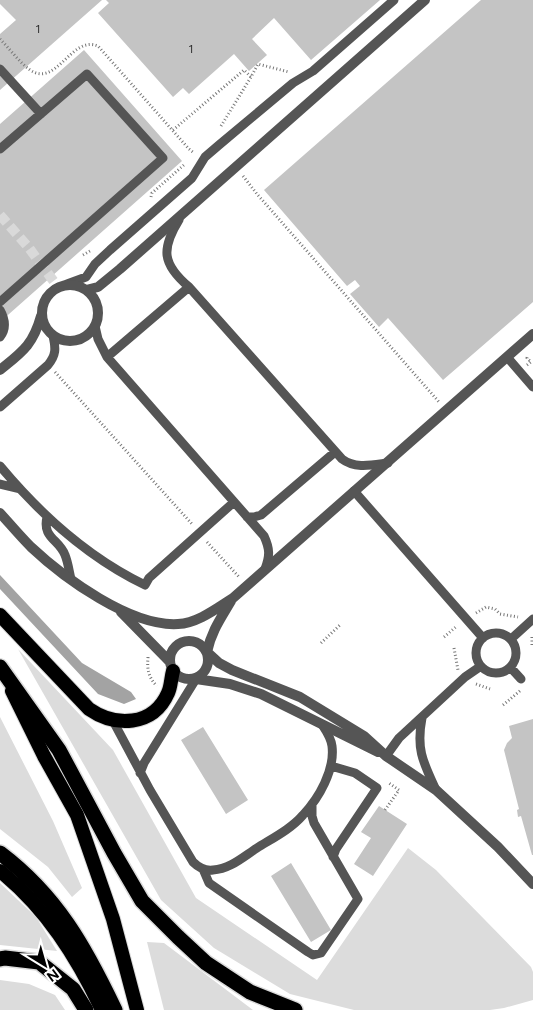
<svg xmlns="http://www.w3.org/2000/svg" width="533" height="1010" font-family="Figtree,sans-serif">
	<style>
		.green { fill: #dcdcdc }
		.water { fill: #a3a3a3 }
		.building { fill: #c4c4c4 }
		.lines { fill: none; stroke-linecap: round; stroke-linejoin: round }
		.minor-tunnel { stroke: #d9d9d9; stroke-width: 10; stroke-dasharray: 10 5; stroke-linecap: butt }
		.trunk-casing { stroke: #dbdbdb; stroke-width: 16 }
		.motorway-casing { stroke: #dbdbdb; stroke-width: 18 }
		.path { stroke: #777; stroke-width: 3; stroke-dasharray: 1 2.5; stroke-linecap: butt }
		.service { stroke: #555; stroke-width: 9 }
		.minor { stroke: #555; stroke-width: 10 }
		.trunk { stroke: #000; stroke-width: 14 }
		.motorway { stroke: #000; stroke-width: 15 }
		.labels { text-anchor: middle; stroke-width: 4.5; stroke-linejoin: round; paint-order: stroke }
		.number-label { font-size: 12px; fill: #313131 }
	</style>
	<rect width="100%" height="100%" fill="#fff"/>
	<path class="green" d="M 18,649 L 113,750 L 196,898 L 317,980 L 408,848 L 436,870 L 531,967 L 533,972 L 533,1000 L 504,1008 L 490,1010 L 354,1010 L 290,994 L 214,948 L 161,900 Z
		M 0,717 L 53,821 L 82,888 L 72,897 L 48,867 L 0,829 Z
		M 0,883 L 36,917 L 57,951 L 0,945 Z
		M 147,942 L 164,943 L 253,1010 L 164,1010 Z
		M 0,980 L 29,984 L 55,995 L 65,1010 L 0,1010 Z"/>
	<path class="water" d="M 0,575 L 82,663 L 131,692 L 136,699 L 124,704 L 98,694 L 0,589 Z"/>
	<path class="building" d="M 0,0 L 102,0 L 0,90 L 0,34 L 16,20 L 0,4 Z
		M 106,0 L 380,0 L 311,60 L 274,18 L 252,39 L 267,55 L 249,71 L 234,54 L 189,94 L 183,88 L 173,97 L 98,13 L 109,3 Z
		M 481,0 L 533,0 L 533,302 L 443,380 L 388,318 L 379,327 L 350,294 L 360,286 L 355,280 L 347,286 L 264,190 Z
		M 84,50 L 182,161 L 0,322 L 0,124 Z
		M 533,719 L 533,855 L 532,855 L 521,816 L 518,817 L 517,810 L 519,809 L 504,750 L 507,743 L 512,738 L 509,726 Z
		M 203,727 L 248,800 L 226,814 L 181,740 Z
		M 379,806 L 407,824 L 373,876 L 354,864 L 371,838 L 361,832 Z
		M 291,863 L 331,930 L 311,942 L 271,876 Z"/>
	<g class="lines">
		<path class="minor-tunnel" d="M 0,215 L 29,248 L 58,287"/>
		<defs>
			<path id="trunk" d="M 0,615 L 89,709 C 115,727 153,727 168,693 C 171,687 171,678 173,671
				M 12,691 L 44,756 L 77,815 L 113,919 L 137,1010
				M 0,871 C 46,908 77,957 102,1010"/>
			<path id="motorway" d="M 0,667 L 59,750 L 114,853 L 142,901 L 178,937 L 206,963 L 250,992 L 295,1010
				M 0,853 C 57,896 85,947 115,1010
				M 0,959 L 5,958 L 39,962 L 73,989 L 86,1010"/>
		</defs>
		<use href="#trunk" class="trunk-casing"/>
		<use href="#motorway" class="motorway-casing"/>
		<path class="path" d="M 0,39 C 9,48 19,62 30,70 C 57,88 71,35 98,46 L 189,149 L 194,153
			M 221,126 L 251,77
			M 173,130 L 244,70 L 251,77 L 258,64 L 289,72
			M 243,176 L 257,194 L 439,402
			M 151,197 L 152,193 L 185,164
			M 83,255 L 90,251
			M 527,365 L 531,362 L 527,358 L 528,355
			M 55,372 L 192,524
			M 207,542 L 240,578
			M 476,613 L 486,607 L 495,609 L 500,614 L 518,617
			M 444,637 L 457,626
			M 321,643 L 340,625
			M 532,645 L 532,635
			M 454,648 L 458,670
			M 148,657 C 147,669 148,677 157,686
			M 476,684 L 490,689
			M 503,705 L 521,690
			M 385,810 L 399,790 L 389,783"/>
		<path class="service" d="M 0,69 L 41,114
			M 0,149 L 87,74 L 163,158 L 0,302
			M 179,220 C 161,249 162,264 189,287 L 342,459 C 355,469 372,465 388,463
			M 67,284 L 86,277 L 95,264 L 110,250 L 192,178 L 205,157 L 219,145 L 293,83 L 313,71 L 394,0
			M 0,310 C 5,319 7,328 0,337
			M 95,326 L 98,339 L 107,357 L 264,536 C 270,549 270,556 265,569
			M 107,357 L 189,287
			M 507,357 L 533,387
			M 0,407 L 48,365 C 56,355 56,349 53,336
			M 0,466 C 40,514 87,557 145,585 L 149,578 L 234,502
			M 0,484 L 20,489
			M 354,491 L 483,638
			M 47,517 C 42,538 59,539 65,555 C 68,562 69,571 71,579
			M 247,517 L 254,517 L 261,515 L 335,452
			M476 653a20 20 0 1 1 40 0a20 20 0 1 1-40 0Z
			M 511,639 L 533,619
			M 511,668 L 521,679
			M 422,718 C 416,749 423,762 436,790
			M 112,719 L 150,790 L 193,862 C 199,868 205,871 213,870 C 230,869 243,857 257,848 C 273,838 291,829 303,815 C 319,798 335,770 332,746 C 331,738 327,732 323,726
			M 386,756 L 399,738 L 465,677 L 481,666
			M 331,766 L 355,773 L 377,788 L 336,849 L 333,857
			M 140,773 L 144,763 L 196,679
			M 203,869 L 209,883 L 308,952 L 313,955 L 321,953 L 358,899 L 314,823 L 312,816 L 312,804"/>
		<path class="minor" d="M42 313a28 28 0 1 1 56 0a28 28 0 1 1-56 0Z
			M 86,290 L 98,287 L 120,269 L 425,0
			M 0,370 C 22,352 33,345 41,316
			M 0,513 C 10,524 20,536 31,547 C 64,578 131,627 178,624 C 198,623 217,608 233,598 L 533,334
			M 231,601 C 221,618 211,632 207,652 L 219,663 L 232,670 L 300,697 L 364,736 L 386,756 L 436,790 L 498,847 L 533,884
			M 121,612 L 170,662
			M170 660a19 19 0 1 1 38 0a19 19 0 1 1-38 0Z
			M 196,679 L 230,684 L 261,694 L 378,752"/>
		<use href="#trunk" class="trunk"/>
		<use href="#motorway" class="motorway"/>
	</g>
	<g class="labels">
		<g class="number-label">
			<text x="38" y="33">1</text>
			<text x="191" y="53">1</text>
		</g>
	</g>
	<g transform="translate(45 965) rotate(143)" stroke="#ffffff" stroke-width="4" paint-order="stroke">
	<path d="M0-4L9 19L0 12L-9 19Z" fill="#000000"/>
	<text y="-8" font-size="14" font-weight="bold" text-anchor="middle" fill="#000000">N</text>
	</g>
</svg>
